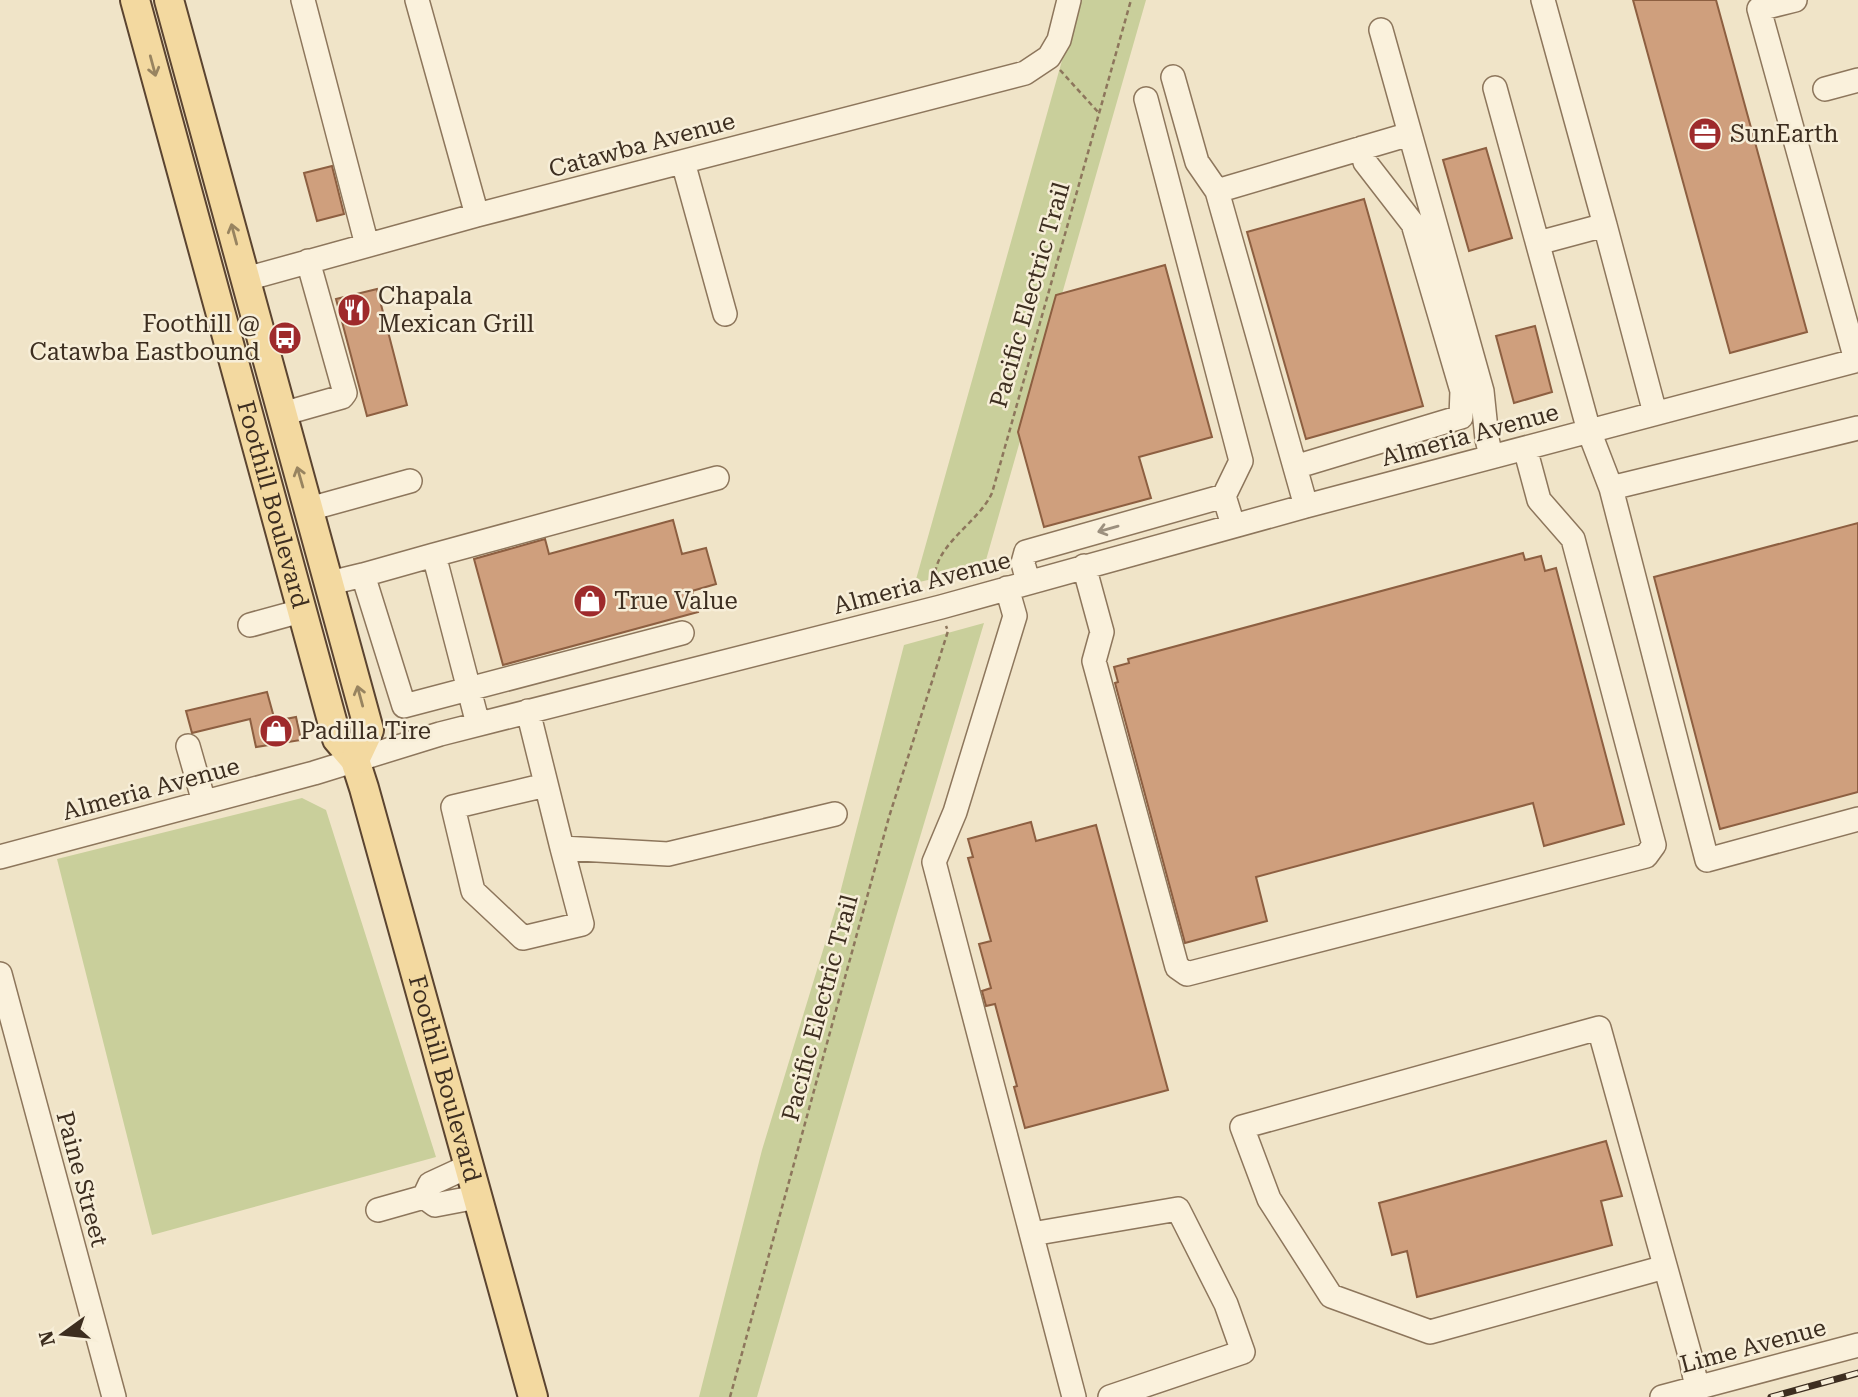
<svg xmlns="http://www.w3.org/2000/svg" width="1858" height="1397" font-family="'Roboto Serif',serif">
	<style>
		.green { fill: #c9cf9b }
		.building { fill: #cf9f7d; stroke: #8d5f41; stroke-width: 2 }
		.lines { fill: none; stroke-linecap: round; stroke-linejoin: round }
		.minor-casing { stroke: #8d765c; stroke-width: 26 }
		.major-casing { stroke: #5b4430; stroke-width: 32 }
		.path { stroke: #8d765c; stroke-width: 2.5; stroke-dasharray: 5 3.5; stroke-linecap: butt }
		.minor { stroke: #faf1dc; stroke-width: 23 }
		.major { stroke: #f3d9a0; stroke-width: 28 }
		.rail-casing { stroke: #3d2e20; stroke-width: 7 }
		.rail { stroke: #f7eed8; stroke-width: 4.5; stroke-dasharray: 13; stroke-linecap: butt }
		.oneway { stroke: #988460 }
		.oneway2 { stroke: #9c907e }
		.labels { text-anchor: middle; stroke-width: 5; stroke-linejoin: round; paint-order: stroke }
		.poi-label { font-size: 24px; fill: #3d2e20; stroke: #f7eed8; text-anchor: start }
		.street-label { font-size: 24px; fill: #3d2e20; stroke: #f7eed8 }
	</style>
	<rect width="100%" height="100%" fill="#f0e4c8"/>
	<path class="green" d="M 1079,0 L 1146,0 L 984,567 L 915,583 Z
		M 984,623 L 894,924 L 757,1397 L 699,1397 L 762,1150 L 838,901 L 904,645 Z
		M 302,798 L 326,810 L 436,1157 L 152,1235 L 57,859 Z"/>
	<path class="building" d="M 1633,0 L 1716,0 L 1807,332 L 1730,353 Z
		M 1486,148 L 1512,238 L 1469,251 L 1443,160 Z
		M 332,166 L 344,214 L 317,221 L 304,173 Z
		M 1364,199 L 1423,406 L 1306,439 L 1247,232 Z
		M 1165,265 L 1212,437 L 1139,457 L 1151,498 L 1044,527 L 1018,432 L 1056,295 Z
		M 377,289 L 407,405 L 367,416 L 336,299 Z
		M 1535,326 L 1552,392 L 1514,403 L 1496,336 Z
		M 673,520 L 682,554 L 706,548 L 716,584 L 692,591 L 698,612 L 503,665 L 474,559 L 545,539 L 549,554 Z
		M 1858,523 L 1858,792 L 1720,829 L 1654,577 Z
		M 1523,553 L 1525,560 L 1541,556 L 1545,571 L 1556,568 L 1624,824 L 1544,846 L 1533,803 L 1256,877 L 1267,921 L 1185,943 L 1115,683 L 1118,682 L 1114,667 L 1129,663 L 1128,659 Z
		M 267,692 L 275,721 L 296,717 L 301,740 L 256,747 L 250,719 L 192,733 L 186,711 Z
		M 1031,822 L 1036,841 L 1096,825 L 1168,1090 L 1025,1128 L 1014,1087 L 1017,1086 L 995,1004 L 986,1006 L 982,991 L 991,988 L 979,944 L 991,941 L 968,858 L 973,857 L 968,839 Z
		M 1606,1141 L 1622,1196 L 1601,1201 L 1612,1245 L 1417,1297 L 1407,1251 L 1392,1255 L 1379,1203 Z"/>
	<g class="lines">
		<defs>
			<path id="minor" d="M 303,0 L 367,245
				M 417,0 L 477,215
				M 1543,0 L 1605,225
				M 1795,0 L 1759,9 L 1856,360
				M 1381,30 L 1482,391 L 1487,439 L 1491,456
				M 1173,77 L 1197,162 L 1217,191 L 1306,506
				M 1495,88 L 1589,431 L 1611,488
				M 1825,89 L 1858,80
				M 1146,99 L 1241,461 L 1224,496 L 1233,525
				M 683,162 L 725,314
				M 1217,191 L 1410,134
				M 1538,243 L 1605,225 L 1655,413
				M 246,279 L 477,215 L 1025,73 L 1049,57 L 1059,40 L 1069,0
				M 282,414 L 342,397 L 345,393 L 308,261
				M 1858,428 L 1611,488 L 1707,860 L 1858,819
				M 1295,467 L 1461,417 L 1462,391 L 1413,224 L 1365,162 L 1362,148
				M 309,509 L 410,481
				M 434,555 L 717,478
				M 1084,566 L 1102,632 L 1094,661 L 1177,967 L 1187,974 L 1646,856 L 1654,845 L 1573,539 L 1539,500 L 1525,448
				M 363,575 L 434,555 L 478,724
				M 1028,582 L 1023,563 L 1026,552 L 1224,496
				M 330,583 L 363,575 L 404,706 L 682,633
				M 1007,588 L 1015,616 L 955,812 L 934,862 L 1074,1397
				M 250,625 L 301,611
				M 528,711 L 562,848 L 668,854 L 835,814
				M 188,746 L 204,802
				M 546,785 L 453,807 L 473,891 L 523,938 L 582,924 L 562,848
				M 0,857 L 314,773 L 440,734 L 941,607 L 1306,506 L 1858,360
				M 0,974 L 114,1397
				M 469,1166 L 430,1184 L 424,1197 L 435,1205 L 477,1197
				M 378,1210 L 424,1197
				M 1032,1234 L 1178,1209 L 1226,1304 L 1243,1352 L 1110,1397
				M 1665,1267 L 1430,1332 L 1331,1296 L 1269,1199 L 1242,1127 L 1599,1028 L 1691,1359 L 1697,1388
				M 1662,1397 L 1858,1345"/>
			<g id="major">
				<path id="s1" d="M 135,0 L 337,739 L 355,760 L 364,788 L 533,1397"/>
				<path d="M 169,0 L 369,730 L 355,760"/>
			</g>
		</defs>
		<use href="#minor" class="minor-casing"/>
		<use href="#major" class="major-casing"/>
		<path class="path" d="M 1060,70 L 1098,112
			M 936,589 C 926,548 977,526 992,493 L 1131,0
			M 730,1397 L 889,817 L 948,631 L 946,626"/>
		<use href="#minor" class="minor"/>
		<use href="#major" class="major"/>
		<defs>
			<path id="rail" d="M 1771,1397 L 1858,1373"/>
		</defs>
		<use href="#rail" class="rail-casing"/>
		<use href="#rail" class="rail"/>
	</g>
	<defs><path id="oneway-shaft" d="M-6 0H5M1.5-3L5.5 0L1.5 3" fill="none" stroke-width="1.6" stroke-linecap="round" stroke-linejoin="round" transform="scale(1.75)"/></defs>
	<g class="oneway">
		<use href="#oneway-shaft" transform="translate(153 66) rotate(75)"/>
		<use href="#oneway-shaft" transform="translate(234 234) rotate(-105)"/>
		<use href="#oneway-shaft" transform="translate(300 477) rotate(-106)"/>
		<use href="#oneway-shaft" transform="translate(360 696) rotate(-105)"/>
	</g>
	<use class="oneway2" href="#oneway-shaft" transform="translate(1108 529) rotate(164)"/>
	<defs>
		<symbol id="office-disc" viewBox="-11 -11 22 22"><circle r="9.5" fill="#9e2a2b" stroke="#f7eed8"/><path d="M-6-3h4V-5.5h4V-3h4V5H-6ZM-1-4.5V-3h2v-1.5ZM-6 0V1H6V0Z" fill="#fff"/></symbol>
		<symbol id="restaurant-disc" viewBox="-11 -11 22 22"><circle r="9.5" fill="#9e2a2b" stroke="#f7eed8"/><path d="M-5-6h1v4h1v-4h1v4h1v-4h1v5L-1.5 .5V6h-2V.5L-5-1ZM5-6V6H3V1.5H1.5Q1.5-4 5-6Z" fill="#fff"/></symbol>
		<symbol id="bus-disc" viewBox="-11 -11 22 22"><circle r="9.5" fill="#9e2a2b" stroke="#f7eed8"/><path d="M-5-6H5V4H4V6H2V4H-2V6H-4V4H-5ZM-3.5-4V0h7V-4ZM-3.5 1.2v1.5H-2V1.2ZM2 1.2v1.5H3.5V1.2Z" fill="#fff"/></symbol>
		<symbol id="shop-disc" viewBox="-11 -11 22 22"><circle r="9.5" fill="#9e2a2b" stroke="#f7eed8"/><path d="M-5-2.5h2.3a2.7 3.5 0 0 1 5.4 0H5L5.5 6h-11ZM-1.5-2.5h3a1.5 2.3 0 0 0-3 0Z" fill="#fff"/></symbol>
	</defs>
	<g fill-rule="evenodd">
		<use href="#office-disc" x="1686" y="115" width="38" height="38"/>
		<use href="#restaurant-disc" x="335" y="291" width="38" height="38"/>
		<use href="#bus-disc" x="266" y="319" width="38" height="38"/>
		<use href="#shop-disc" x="571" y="582" width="38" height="38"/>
		<use href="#shop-disc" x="257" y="712" width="38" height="38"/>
	</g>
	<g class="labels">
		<g class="poi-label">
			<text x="1730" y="142">SunEarth</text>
			<text x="378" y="304">Chapala<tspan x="378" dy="28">Mexican Grill</tspan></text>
			<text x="260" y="332" text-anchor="end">Foothill @<tspan x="260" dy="28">Catawba Eastbound</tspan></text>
			<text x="614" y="609">True Value</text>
			<text x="300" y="739">Padilla Tire</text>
		</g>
		<g class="street-label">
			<text transform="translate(642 145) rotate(-15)" y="8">Catawba Avenue</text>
			<text transform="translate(1030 295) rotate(-74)" y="8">Pacific Electric Trail</text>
			<text transform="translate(1470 435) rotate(-15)" y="8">Almeria Avenue</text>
			<text dy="8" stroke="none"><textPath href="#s1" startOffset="523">Foothill Boulevard</textPath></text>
			<text transform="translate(922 583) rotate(-15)" y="8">Almeria Avenue</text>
			<text transform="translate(151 789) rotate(-15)" y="8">Almeria Avenue</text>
			<text transform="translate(820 1008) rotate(-75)" y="8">Pacific Electric Trail</text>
			<text dy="8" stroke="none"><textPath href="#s1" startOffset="1125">Foothill Boulevard</textPath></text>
			<text transform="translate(82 1179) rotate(75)" y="8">Paine Street</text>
			<text transform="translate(1753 1346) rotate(-15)" y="8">Lime Avenue</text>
		</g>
	</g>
	<g transform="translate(63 1334) rotate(255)" stroke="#f7eed8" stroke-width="5" paint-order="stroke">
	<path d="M0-5L12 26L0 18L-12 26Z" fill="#3d2e20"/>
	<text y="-10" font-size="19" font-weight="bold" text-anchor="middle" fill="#3d2e20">N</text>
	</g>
</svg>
